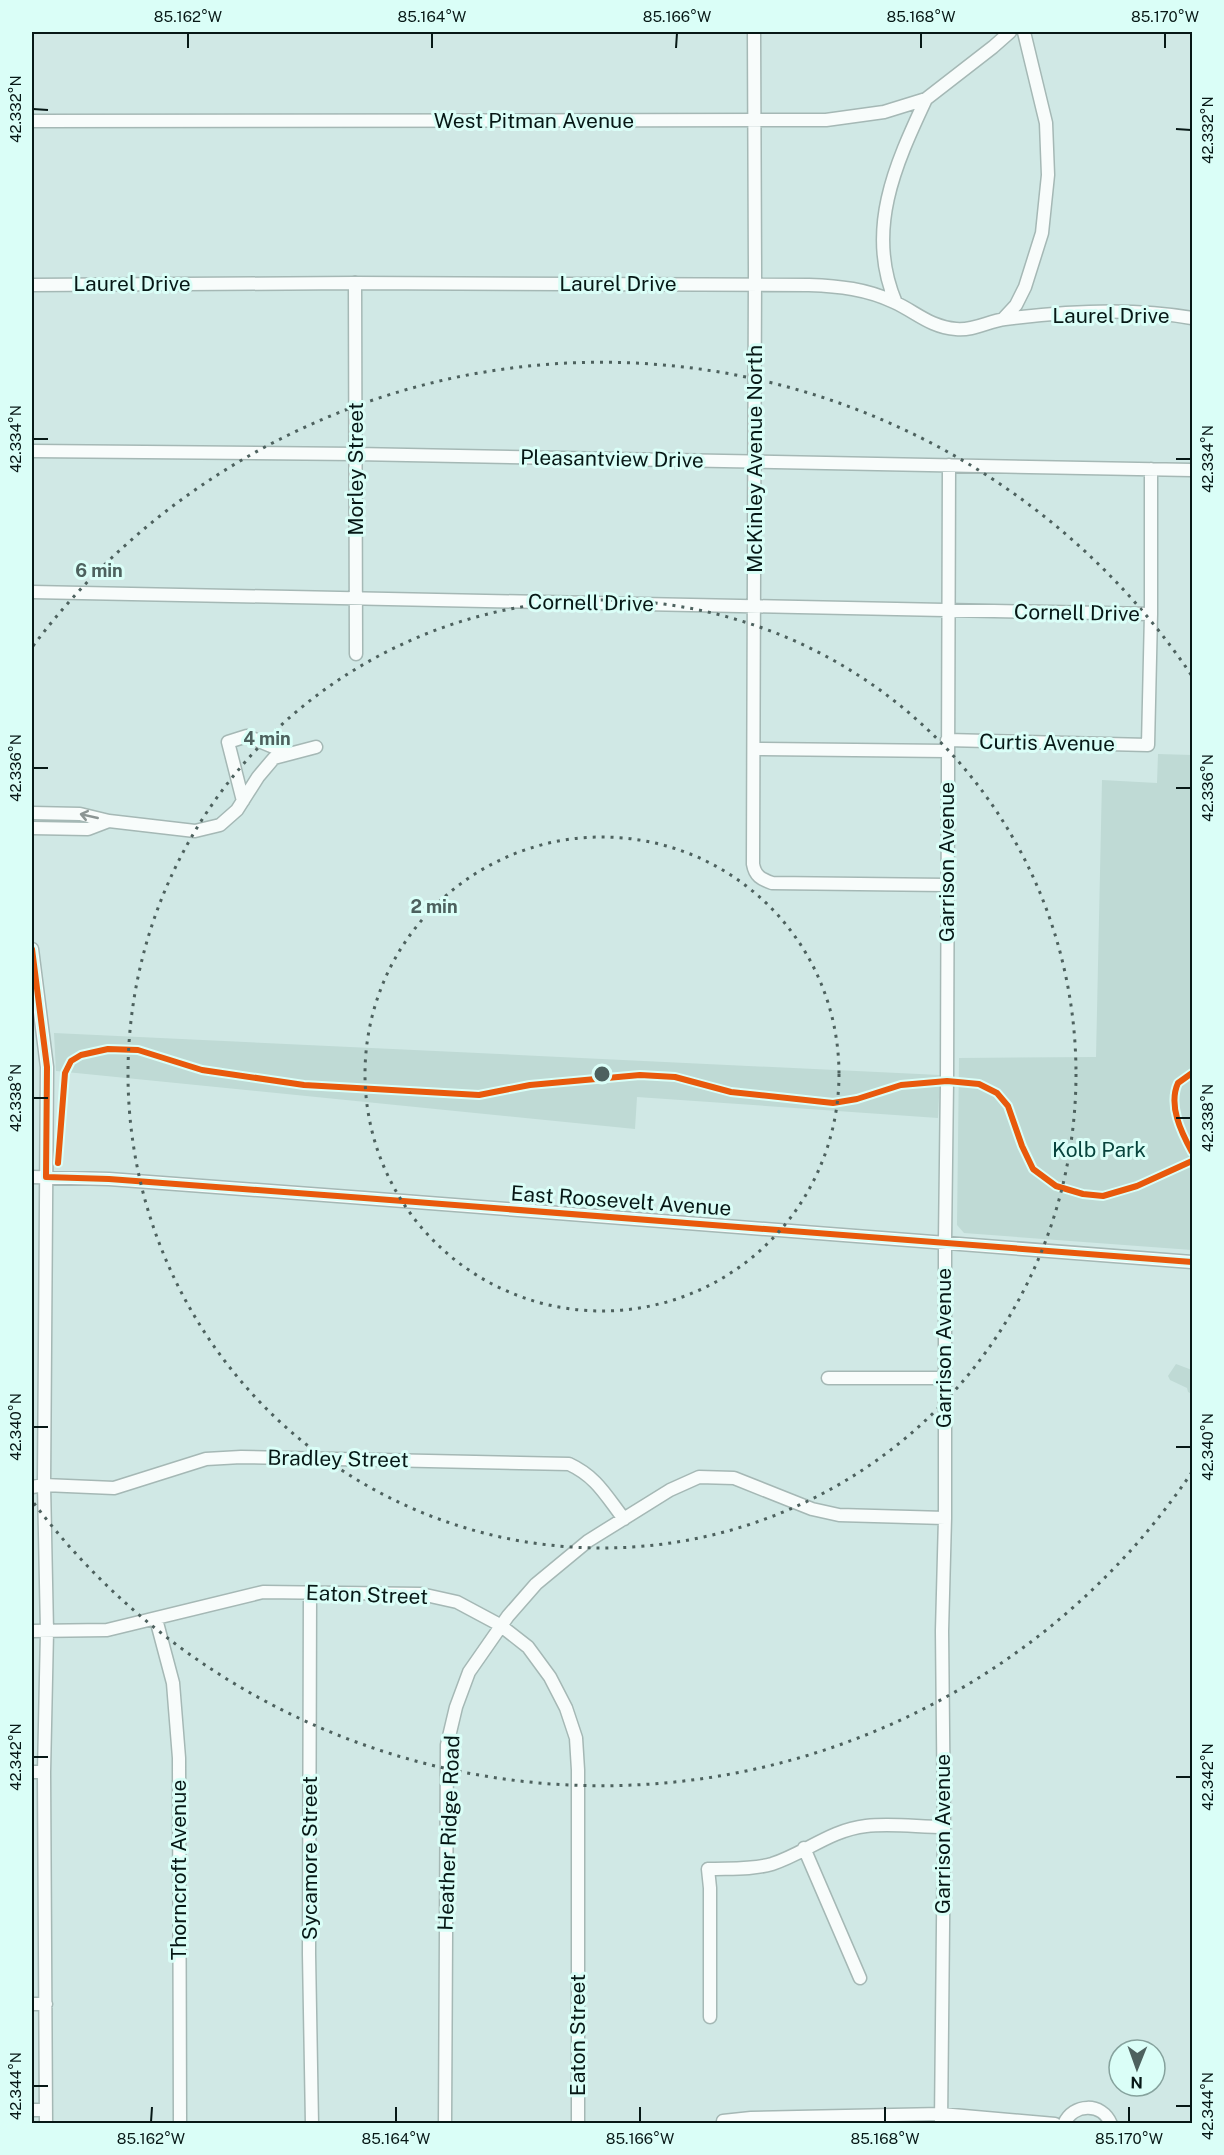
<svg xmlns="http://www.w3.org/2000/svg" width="1224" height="2155" font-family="'Public Sans',sans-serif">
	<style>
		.green { fill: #bfdad5 }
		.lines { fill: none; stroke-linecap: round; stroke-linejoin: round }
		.street-casing { stroke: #a5b8b5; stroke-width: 15 }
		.street { stroke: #f8fcfb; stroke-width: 12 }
		.cycleway-casing { stroke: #dafef7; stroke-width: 10 }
		.cycleway { stroke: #e8590c; stroke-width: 6 }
		.oneway { stroke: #8c9594 }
		.ticks { fill: none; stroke: #071816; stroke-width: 2 }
		.ring { fill: none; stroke: #4d615e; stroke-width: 3; stroke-dasharray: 3 6 }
		.labels { text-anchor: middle; stroke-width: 6; stroke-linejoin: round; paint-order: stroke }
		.street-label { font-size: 21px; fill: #071816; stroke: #dafef7 }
		.park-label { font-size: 21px; fill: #07433c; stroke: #dafef7 }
		.centre { fill: #4d615e; stroke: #dafef7; stroke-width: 3 }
		.ring-label { font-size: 18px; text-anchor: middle; font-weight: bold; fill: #4d615e; stroke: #dafef7; stroke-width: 6; stroke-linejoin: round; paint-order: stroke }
		.neatline { fill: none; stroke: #071816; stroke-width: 2 }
		.ticks-label { font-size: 15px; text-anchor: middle; fill: #071816 }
	</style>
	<rect width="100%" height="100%" fill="#d0e8e5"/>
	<path class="green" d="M 1158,754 L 1192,755 L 1192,1250 L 964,1233 L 957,1225 L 959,1058 L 1096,1057 L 1102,780 L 1157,783 Z
		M 54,1033 L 940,1075 L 938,1118 L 637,1097 L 635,1129 L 56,1071 Z
		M 1176,1364 L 1192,1370 L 1192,1394 L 1188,1392 L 1187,1388 L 1170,1380 L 1168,1376 Z"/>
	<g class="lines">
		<defs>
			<path id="street" d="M 754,32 L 755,272 L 753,864 C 755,876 761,879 772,883 L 946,885
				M 32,121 L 826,120 L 884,112 L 926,99 L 993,47 L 1010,32
				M 355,283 L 356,654
				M 32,285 L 355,283 L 809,285 C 839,286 867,289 894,302 C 916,312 930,327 956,329 C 973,331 989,321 1005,319 C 1066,311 1132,307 1192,318
				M 896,303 C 865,231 895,165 926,99
				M 1003,319 L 1016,305 L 1025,287 L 1042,233 L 1048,175 L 1046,123 L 1024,32
				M 32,451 L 356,454 L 1192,470
				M 32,592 L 1151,614
				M 947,740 L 1148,745 L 1151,614 L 1151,469
				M 754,749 L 947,751
				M 243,801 L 228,742 L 247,736 L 288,753
				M 32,813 L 80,814 L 109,821 L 88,829 L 32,828
				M 109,821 L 195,831 L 220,825 L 237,810 L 258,777 L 274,758 L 316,747
				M 32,949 L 47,1067 L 44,1485 L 47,1631 L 44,1772 L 46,2124
				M 32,1177 L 109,1179 L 364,1198 L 1192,1262
				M 828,1378 L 944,1378
				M 32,1487 L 44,1485 L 114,1488 L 206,1459 L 241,1457 L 569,1464 C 597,1477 606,1496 624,1519
				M 310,1593 L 309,1954 L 312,2124
				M 156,1619 L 173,1683 L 179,1758 L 180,2124
				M 32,1631 L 107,1630 L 263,1592 L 421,1594 L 457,1602 L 500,1625 L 528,1647 L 550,1677 L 566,1708 L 576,1738 L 578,1770 L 578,2124
				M 32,1772 L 44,1772
				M 804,1848 L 860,1978
				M 32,2004 L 46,2004
				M 710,2017 L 710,1888 L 708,1869 C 729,1868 751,1870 772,1864 C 804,1854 830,1830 866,1826 C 891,1823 919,1827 944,1827
				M 32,2110 L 46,2110
				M 445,2124 L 447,1745 L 456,1707 L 469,1672 L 508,1616 L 536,1584 L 588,1541 L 670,1490 L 699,1477 L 734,1478 L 812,1509 L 839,1515 L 945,1518
				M 723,2124 L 723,2121 L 751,2118 L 941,2114 L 1055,2124
				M 941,2124 L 944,1827 L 942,1631 L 945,1518 L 945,1241 L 947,1081 L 949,465
				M 1064,2124 C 1073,2103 1102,2102 1111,2124"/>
		</defs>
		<use href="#street" class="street-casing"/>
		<use href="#street" class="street"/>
		<defs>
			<path id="cycleway" d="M 32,949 L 47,1067 L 46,1177 L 109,1179 L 364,1198 L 1192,1262
				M 1192,1073 L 1178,1083 C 1168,1105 1181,1132 1192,1152
				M 58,1163 L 65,1073 L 71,1061 L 81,1055 L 108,1049 L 138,1050 L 202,1070 L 304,1085 L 479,1095 L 530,1085 L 640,1075 L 675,1077 L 731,1092 L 833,1103 L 857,1099 L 901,1085 L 947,1081 L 979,1084 L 997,1093 L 1008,1106 L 1022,1146 L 1033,1169 L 1056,1186 L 1083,1194 L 1103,1196 L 1137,1186 L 1192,1161"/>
		</defs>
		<use href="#cycleway" class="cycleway-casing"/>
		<use href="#cycleway" class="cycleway"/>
	</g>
	<defs><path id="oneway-shaft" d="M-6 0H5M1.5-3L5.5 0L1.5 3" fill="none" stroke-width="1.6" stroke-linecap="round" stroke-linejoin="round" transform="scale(1.5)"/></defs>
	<use class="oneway" href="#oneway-shaft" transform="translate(89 816) rotate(-167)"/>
	<path class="ticks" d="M 188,48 L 188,33M 432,48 L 432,33M 676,48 L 677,33M 921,48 L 921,33M 1165,48 L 1165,33M 33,109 L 48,110M 1176,129 L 1191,130M 33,439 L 48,439M 1176,459 L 1191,459M 33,768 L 48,768M 1176,788 L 1191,788M 33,1098 L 48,1098M 1176,1118 L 1191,1118M 33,1427 L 48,1427M 1176,1447 L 1191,1447M 33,1757 L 48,1757M 1176,1777 L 1191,1777M 33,2086 L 48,2086M 1176,2106 L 1191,2106M 151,2122 L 152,2107M 396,2122 L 396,2107M 640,2122 L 640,2107M 885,2122 L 885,2107M 1129,2122 L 1129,2107"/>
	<g class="ring">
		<circle cx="602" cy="1074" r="237"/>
		<circle cx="602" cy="1074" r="474"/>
		<path d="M1192 1472A712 712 0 0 1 33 1502M33 646A712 712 0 0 1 1192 676"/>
	</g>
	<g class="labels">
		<g class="street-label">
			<text x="534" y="128">West Pitman Avenue</text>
			<text x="132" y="291">Laurel Drive</text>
			<text x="618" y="291">Laurel Drive</text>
			<text x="1111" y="323">Laurel Drive</text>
			<text transform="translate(612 459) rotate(1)" y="7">Pleasantview Drive</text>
			<text transform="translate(755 459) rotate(-90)" y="7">McKinley Avenue North</text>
			<text transform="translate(356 469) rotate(-90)" y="7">Morley Street</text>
			<text transform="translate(591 603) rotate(1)" y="7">Cornell Drive</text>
			<text transform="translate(1077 613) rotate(1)" y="7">Cornell Drive</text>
			<text transform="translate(1047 743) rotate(1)" y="7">Curtis Avenue</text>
			<text transform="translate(947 862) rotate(-90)" y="7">Garrison Avenue</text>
			<text transform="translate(621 1201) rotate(4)" y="7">East Roosevelt Avenue</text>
			<text transform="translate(944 1348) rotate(-90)" y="7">Garrison Avenue</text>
			<text transform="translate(338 1459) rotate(1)" y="7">Bradley Street</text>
			<text transform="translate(367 1595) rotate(2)" y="7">Eaton Street</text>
			<text transform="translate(449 1833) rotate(-88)" y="7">Heather Ridge Road</text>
			<text transform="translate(943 1834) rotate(-90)" y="7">Garrison Avenue</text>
			<text transform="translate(310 1858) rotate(-90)" y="7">Sycamore Street</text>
			<text transform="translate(179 1870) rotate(-90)" y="7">Thorncroft Avenue</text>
			<text transform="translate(578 2035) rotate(-90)" y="7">Eaton Street</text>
		</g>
		<g class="park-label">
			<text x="1099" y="1157">Kolb Park</text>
		</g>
	</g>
	<circle cx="602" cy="1074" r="9" class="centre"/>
	<g class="ring-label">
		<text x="99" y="577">6 min</text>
		<text x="267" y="745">4 min</text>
		<text x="434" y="913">2 min</text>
	</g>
	<rect width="1224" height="2155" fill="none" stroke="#dafef7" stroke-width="66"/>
	<g transform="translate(1137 2068) rotate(181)"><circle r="28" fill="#dafef7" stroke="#86a29d" stroke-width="1.5"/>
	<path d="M0-4.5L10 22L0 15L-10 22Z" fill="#4d615e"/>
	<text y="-9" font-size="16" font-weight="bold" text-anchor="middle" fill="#071816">N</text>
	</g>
	<rect x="33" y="33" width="1158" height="2089" class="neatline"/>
	<g class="ticks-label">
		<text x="188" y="22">85.162°W</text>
		<text x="432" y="22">85.164°W</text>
		<text x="677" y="22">85.166°W</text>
		<text x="921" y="22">85.168°W</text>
		<text x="1165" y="22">85.170°W</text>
		<text transform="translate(16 109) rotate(-90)" y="5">42.332°N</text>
		<text transform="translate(1208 130) rotate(-90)" y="5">42.332°N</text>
		<text transform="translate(16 439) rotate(-90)" y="5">42.334°N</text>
		<text transform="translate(1208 459) rotate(-90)" y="5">42.334°N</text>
		<text transform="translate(16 768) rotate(-90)" y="5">42.336°N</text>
		<text transform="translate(1208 788) rotate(-90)" y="5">42.336°N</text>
		<text transform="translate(16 1098) rotate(-90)" y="5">42.338°N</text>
		<text transform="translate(1208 1118) rotate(-90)" y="5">42.338°N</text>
		<text transform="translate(16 1427) rotate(-90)" y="5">42.340°N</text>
		<text transform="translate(1208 1447) rotate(-90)" y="5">42.340°N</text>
		<text transform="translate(16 1757) rotate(-90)" y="5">42.342°N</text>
		<text transform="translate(1208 1777) rotate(-90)" y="5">42.342°N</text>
		<text transform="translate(16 2086) rotate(-90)" y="5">42.344°N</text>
		<text transform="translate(1208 2106) rotate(-90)" y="5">42.344°N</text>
		<text x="151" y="2144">85.162°W</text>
		<text x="396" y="2144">85.164°W</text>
		<text x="640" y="2144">85.166°W</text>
		<text x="885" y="2144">85.168°W</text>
		<text x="1129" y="2144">85.170°W</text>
	</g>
</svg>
